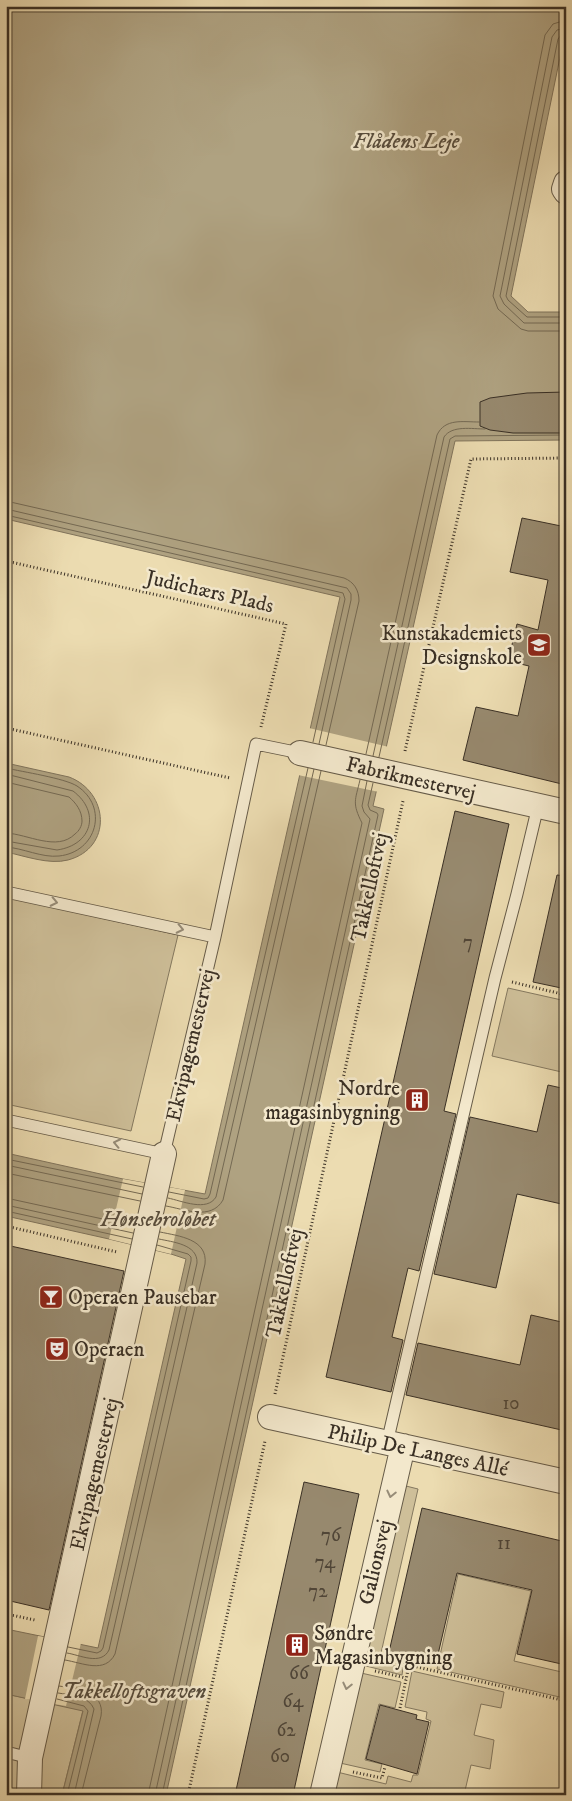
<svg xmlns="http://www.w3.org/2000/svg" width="572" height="1801" font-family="'IM FELL DW Pica',serif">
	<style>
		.green { fill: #cebf99; stroke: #84785f }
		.water { fill: #afa281; stroke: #80745c }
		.pier { fill: #ecdcb1 }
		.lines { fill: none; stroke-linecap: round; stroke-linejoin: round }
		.shore { stroke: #746953; stroke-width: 1 }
		.building { fill: #97896e; stroke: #3a3025 }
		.service-casing { stroke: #665b48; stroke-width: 13 }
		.minor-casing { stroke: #665b48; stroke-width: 26 }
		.path { stroke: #3a3025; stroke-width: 3; stroke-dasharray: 1 2.5; stroke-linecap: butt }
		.service { stroke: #f3e8cc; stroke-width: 11 }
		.minor { stroke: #f3e8cc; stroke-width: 24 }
		.oneway { stroke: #968c78 }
		.labels { text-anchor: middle; stroke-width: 5; stroke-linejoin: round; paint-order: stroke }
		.number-label { font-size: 19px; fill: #514637 }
		.street-label { font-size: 21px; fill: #3a3025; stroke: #f3e8cc }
		.poi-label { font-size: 21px; fill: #3a3025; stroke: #f3e8cc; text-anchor: start }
		.water-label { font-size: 22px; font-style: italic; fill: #574c3c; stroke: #f3e8cc }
	</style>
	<rect width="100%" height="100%" fill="#ecdcb1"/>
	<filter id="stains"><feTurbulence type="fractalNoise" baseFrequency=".004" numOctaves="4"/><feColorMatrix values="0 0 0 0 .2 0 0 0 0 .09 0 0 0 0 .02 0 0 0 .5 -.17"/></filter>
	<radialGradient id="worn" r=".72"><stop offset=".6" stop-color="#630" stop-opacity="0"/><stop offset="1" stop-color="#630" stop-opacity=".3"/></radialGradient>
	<path class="green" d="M 6,897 L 178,935 L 131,1131 L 6,1104 Z
		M 508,988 L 566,1001 L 566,1073 L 492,1056 Z
		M 406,1486 L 418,1489 L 379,1662 L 403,1668 L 402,1675 L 358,1664 Z
		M 458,1574 L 531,1591 L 514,1661 L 566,1673 L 564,1698 L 437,1669 Z
		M 412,1671 L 504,1692 L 501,1708 L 481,1704 L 474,1735 L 494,1740 L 490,1769 L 471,1765 L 464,1795 L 332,1795 L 337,1772 L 386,1784 L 388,1776 L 411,1782 L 413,1775 L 418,1775 L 431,1721 L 426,1719 L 427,1712 L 405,1707 Z
		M 361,1673 L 401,1682 L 395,1708 L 379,1704 L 365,1760 L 382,1764 L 380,1772 L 340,1763 Z
		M 6,1694 L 83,1710 L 62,1795 L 6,1795 Z"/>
	<path class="water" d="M 6,6 L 566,6 L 566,28 L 511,296 L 528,312 L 566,312 L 566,440 L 455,441 L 373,806 L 384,809 L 166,1795 L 62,1795 L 83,1711 L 6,1694 L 6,1629 L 98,1648 L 186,1259 L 171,1254 L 109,1239 L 6,1216 L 6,1153 L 123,1179 L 205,1194 L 340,597 L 6,519 Z
		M 6,763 L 69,777 C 109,792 113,848 68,860 C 49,865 25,856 6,852 Z"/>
	<path class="pier" d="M 309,728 L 389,747 L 379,792 L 298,775 Z
		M 123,1179 L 185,1190 L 171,1254 L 109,1239 Z
		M 38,1636 L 81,1643 L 66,1706 L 25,1699 Z"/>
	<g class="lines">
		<path class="shore" d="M 566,20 L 553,24 L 545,35 L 493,296 L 498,309 L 521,329 L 528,331 L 566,331
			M 566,28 L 557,30 L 552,37 L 500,296 L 504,304 L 524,323 L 566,323
			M 566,34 L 561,35 L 558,39 L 506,296 L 508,300 L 527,317 L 566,317
			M 6,501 L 344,578 C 354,582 359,590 359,601 L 326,745
			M 6,509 L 347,588 L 351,594 L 351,600 L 319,744
			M 6,515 L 343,593 L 345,599 L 313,742
			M 366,754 L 437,435 C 445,418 463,422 479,422
			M 373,756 L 444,437 C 452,425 472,429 485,429
			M 379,757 L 450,439 L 455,436 L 566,435
			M 6,768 C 23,772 64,778 77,786 C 109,807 97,852 59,856 C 42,858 23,848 6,847
			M 6,774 L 73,791 C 101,812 92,845 57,850 L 6,841
			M 6,782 L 69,797 C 76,803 82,811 82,821 C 82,826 79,831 75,834 C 57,852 28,834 6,833
			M 6,1159 L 143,1187
			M 6,1165 L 142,1194
			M 6,1173 L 140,1201
			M 169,1192 L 204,1199 L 208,1198 L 210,1194 L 308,768
			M 6,1198 L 135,1226
			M 168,1198 C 182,1201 207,1212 216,1197 L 314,769
			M 6,1205 L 133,1233
			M 166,1206 C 184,1209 211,1221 223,1200 L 321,771
			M 6,1211 L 132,1239
			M 68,1647 L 97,1653 L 101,1651 L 103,1648 L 191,1261 L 191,1257 L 188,1254 L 157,1245
			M 67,1653 C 80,1655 101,1666 109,1650 L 197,1263 C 198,1244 172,1242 159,1239
			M 65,1660 C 83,1663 105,1674 115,1654 L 205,1264 C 208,1239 179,1236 160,1232
			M 59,1686 C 78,1689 105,1692 101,1716 L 81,1795
			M 58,1693 C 70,1695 89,1696 94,1709 L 74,1795
			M 57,1699 L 84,1706 L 88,1711 L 67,1795
			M 148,1795 L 362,823 C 352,803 355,801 360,780
			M 155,1795 L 370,819 L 364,812 L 362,806 L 367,781
			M 162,1795 L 378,815 L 377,813 L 370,810 L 368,805 L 373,783"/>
	</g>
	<path class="building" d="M 566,392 L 566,433 L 513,433 L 490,430 L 480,426 L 480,402 L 490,398 L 527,393 Z
		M 522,518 L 566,527 L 566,785 L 463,760 L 476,707 L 518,716 L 529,666 L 508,661 L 517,624 L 538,630 L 548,580 L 510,572 Z
		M 455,811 L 509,824 L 444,1111 L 456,1114 L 419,1271 L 408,1268 L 392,1337 L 403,1340 L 391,1392 L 326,1377 Z
		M 557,875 L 566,876 L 566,989 L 533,982 Z
		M 548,1085 L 566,1089 L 566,1205 L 517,1194 L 496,1288 L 434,1274 L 470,1117 L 537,1132 Z
		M 6,1245 L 124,1271 L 49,1610 L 6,1600 Z
		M 531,1315 L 566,1323 L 566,1431 L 406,1395 L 418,1343 L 520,1365 Z
		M 304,1482 L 359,1494 L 293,1795 L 235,1795 Z
		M 422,1508 L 566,1542 L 566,1665 L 517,1654 L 532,1590 L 457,1573 L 436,1663 L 389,1652 Z
		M 380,1705 L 417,1715 L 416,1719 L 429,1722 L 417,1774 L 366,1759 Z"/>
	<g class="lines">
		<defs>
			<path id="service" d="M 6,892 L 215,937
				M 6,1120 L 164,1154 L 215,937 L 256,744 L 300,753
				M 387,1443 L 495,978 L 517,894 L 538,806
				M 6,1752 L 30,1758"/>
			<path id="minor" d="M 566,183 L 564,189 L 566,192
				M 300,753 L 566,812
				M 270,1417 L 566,1482
				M 29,1795 L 30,1758 L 164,1154
				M 322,1795 L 403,1446"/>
		</defs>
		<use href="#service" class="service-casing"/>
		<use href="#minor" class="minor-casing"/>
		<path class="path" d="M 6,561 L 286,624 L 261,727
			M 6,728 L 230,778
			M 405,751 L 471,459 L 566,458
			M 512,982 L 566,995
			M 6,1226 L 117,1252
			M 275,1394 L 403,801
			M 6,1614 L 35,1620
			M 382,1656 L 382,1659 L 566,1701
			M 375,1671 L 406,1678
			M 400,1708 L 409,1665
			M 562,1738 L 566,1719
			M 353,1772 L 382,1778 L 385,1767
			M 188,1795 L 265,1441"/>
		<use href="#service" class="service"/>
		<use href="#minor" class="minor"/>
	</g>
	<defs><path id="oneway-chevron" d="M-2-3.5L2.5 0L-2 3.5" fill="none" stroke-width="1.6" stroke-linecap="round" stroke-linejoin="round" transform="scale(1.25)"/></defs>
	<g class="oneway">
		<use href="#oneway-chevron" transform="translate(54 902) rotate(12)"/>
		<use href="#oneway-chevron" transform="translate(180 929) rotate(12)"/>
		<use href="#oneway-chevron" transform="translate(117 1143) rotate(-168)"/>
		<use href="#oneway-chevron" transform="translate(391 1494) rotate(103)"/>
		<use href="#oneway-chevron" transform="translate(347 1686) rotate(103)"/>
	</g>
	<defs>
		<symbol id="university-square" viewBox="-11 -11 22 22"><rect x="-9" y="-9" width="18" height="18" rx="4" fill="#8f2418" stroke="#f3e8cc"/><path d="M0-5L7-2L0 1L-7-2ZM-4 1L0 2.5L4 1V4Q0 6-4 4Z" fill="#fff"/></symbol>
		<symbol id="building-square" viewBox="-11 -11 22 22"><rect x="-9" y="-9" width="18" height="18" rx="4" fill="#8f2418" stroke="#f3e8cc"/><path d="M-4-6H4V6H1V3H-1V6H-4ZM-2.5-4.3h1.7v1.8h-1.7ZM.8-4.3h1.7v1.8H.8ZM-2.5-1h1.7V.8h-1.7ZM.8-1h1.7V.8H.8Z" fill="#fff"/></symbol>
		<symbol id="bar-square" viewBox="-11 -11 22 22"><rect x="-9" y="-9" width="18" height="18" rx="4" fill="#8f2418" stroke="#f3e8cc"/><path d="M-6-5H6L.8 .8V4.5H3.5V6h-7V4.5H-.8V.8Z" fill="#fff"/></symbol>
		<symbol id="theatre-square" viewBox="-11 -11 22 22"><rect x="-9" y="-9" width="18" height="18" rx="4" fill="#8f2418" stroke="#f3e8cc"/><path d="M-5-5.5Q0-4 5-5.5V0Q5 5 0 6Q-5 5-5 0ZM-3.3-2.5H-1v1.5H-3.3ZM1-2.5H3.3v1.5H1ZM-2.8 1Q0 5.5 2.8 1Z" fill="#fff"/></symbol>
	</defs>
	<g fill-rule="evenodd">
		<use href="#university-square" x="525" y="631" width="28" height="28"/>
		<use href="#building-square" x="403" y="1086" width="28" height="28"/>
		<use href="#bar-square" x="37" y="1283" width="28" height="28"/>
		<use href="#theatre-square" x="43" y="1335" width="28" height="28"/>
		<use href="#building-square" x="283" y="1631" width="28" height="28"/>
	</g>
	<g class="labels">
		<g class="number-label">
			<text x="468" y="948">7</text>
			<text x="511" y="1409">10</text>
			<text x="331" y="1541">76</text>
			<text x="504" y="1549">11</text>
			<text x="325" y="1568">74</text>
			<text x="318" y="1597">72</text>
			<text x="299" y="1679">66</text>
			<text x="293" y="1707">64</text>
			<text x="286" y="1736">62</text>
			<text x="280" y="1762">60</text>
		</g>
		<g class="street-label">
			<text transform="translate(210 591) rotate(13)" y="7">Judichærs Plads</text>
			<text transform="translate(411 778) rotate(13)" y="7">Fabrikmestervej</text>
			<text transform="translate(369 887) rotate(-78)" y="7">Takkelloftvej</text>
			<text transform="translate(190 1045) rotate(-77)" y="7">Ekvipagemestervej</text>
			<text transform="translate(284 1283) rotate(-78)" y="7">Takkelloftvej</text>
			<text transform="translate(418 1450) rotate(12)" y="7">Philip De Langes Allé</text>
			<text transform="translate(94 1474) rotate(-77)" y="7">Ekvipagemestervej</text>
			<text transform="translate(375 1562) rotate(-77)" y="7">Galionsvej</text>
		</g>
		<g class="poi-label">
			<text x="522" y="640" text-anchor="end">Kunstakademiets<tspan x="522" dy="24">Designskole</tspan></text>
			<text x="400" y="1095" text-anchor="end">Nordre<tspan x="400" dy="24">magasinbygning</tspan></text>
			<text x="68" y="1304">Operaen Pausebar</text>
			<text x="74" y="1356">Operaen</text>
			<text x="314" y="1640">Søndre<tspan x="314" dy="24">Magasinbygning</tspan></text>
		</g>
		<g class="water-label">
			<text x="406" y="148">Flådens Leje</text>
			<text x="158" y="1226">Hønsebroløbet</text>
			<text x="134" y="1698">Takkelloftsgraven</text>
		</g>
	</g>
	<rect width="572" height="1801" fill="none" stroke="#ecdcb1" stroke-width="25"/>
	<rect x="8" y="8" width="557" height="1786" fill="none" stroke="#3a3025" stroke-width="2.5"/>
	<rect x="12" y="12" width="547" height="1776" fill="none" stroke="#3a3025"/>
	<rect width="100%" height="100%" filter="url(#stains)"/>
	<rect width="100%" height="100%" fill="url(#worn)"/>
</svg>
